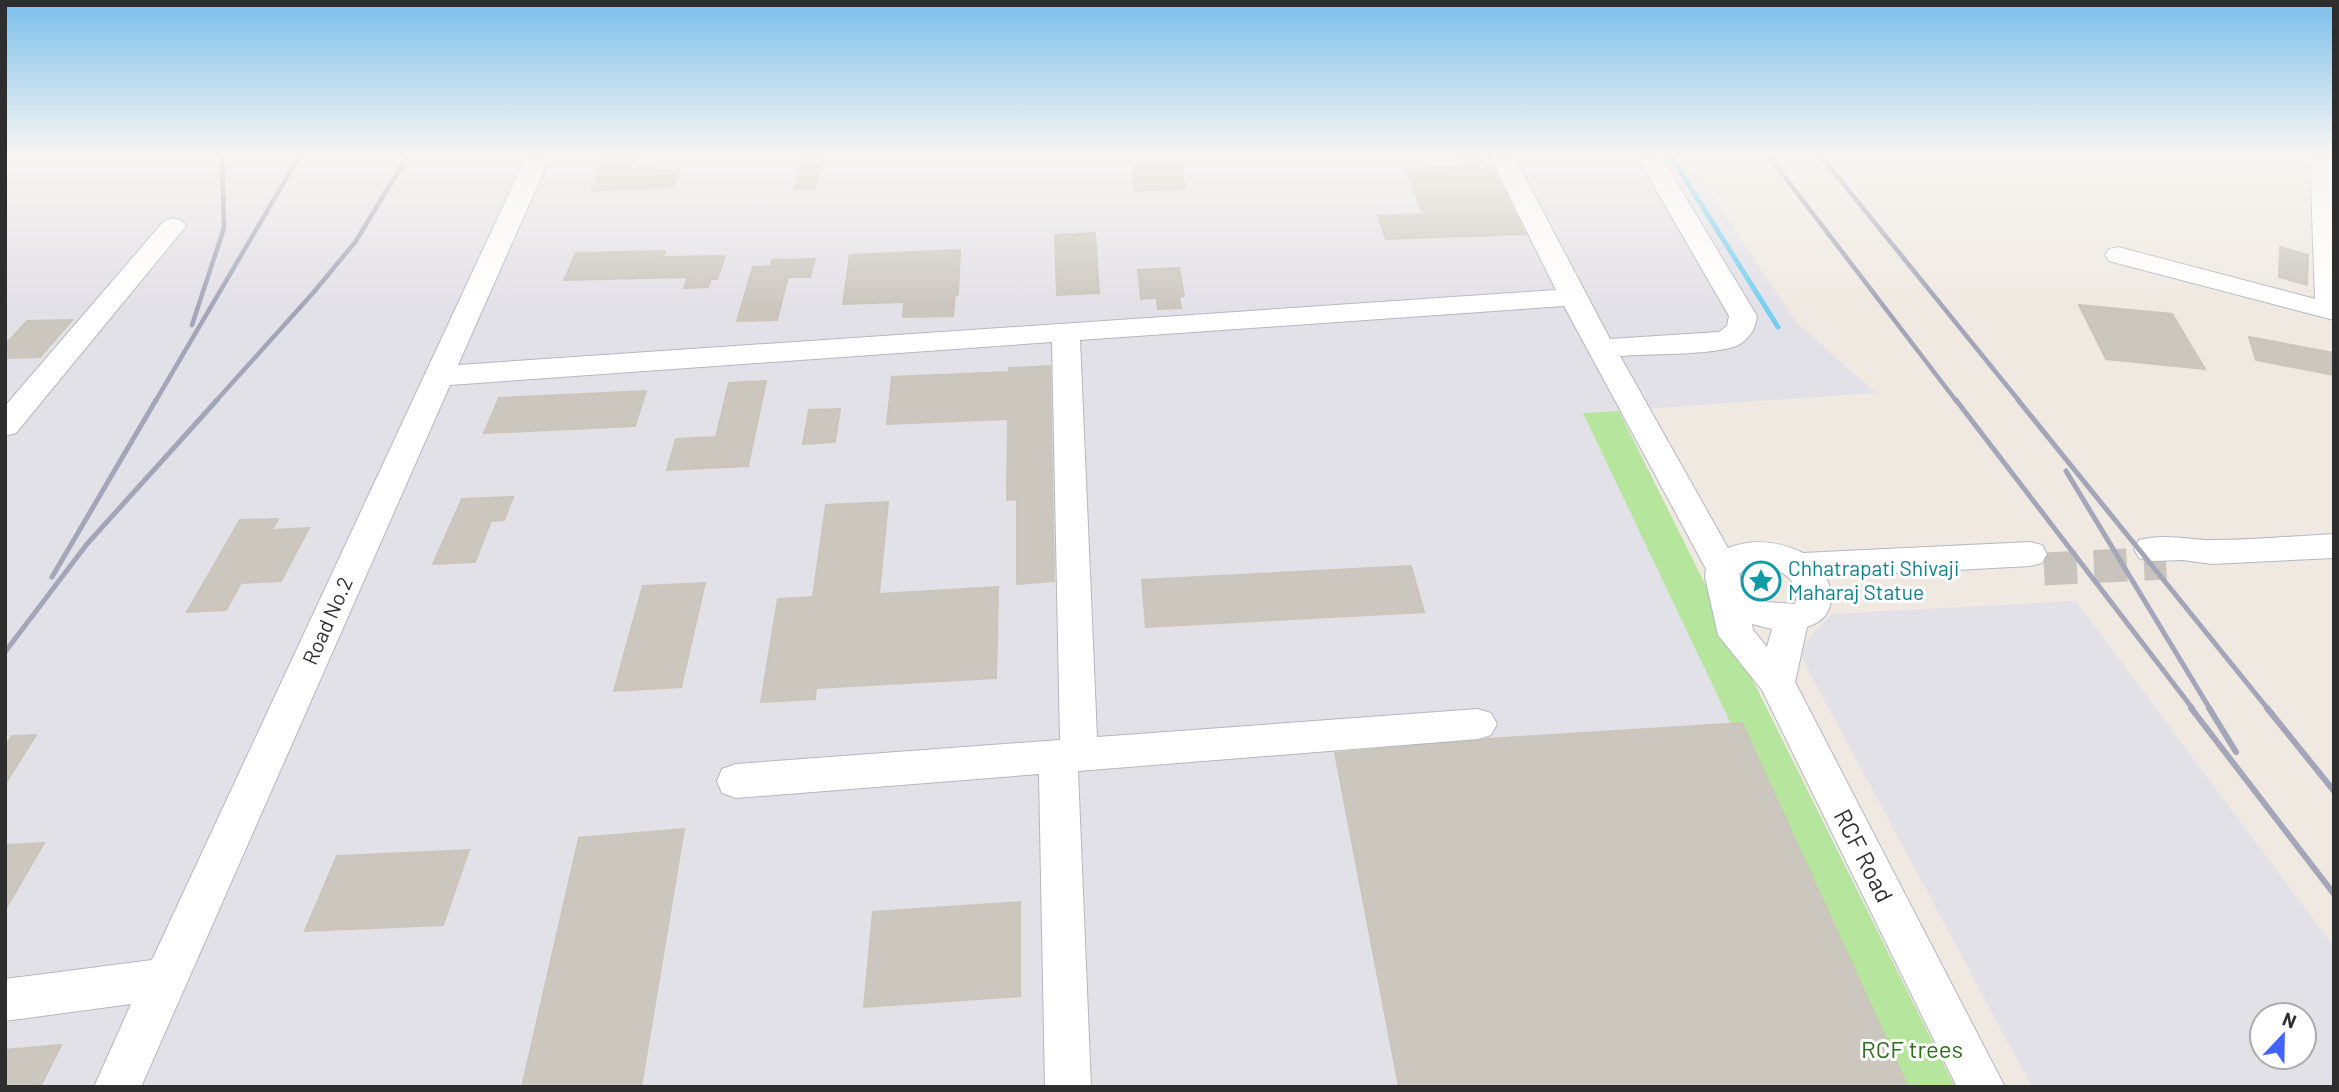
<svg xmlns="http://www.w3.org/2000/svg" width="2339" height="1092" font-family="Barlow,sans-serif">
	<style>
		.industrial { fill: #e3e1e8; fill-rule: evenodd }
		.green { fill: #b6e59e }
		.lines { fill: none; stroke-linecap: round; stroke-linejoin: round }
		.stream { stroke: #75cff0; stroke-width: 5 }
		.building { fill: #cbc7bf; stroke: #cbc5ba; stroke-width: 2 }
		.minor-tunnel { stroke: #c8c4bd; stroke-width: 33; stroke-dasharray: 33 17; stroke-linecap: butt }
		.minor-casing { stroke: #b4b7c1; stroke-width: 2 }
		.minor { fill: #fff; fill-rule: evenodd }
		.rail-far2 { stroke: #a3a6b8; stroke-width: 4.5 }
		.rail-far1 { stroke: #a3a6b8; stroke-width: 5 }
		.rail { stroke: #a3a6b8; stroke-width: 6 }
		.labels { text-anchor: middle; stroke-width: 6; stroke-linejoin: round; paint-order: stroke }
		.culture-label { font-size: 21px; fill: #0d838f; stroke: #fff; text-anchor: start }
		.street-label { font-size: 21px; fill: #2e2e2e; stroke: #fff }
		.near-street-label { font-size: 24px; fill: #2e2e2e; stroke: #fff }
		.near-park-label { font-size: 24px; fill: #2c6e1b; stroke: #fff }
	</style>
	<rect width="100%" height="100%" fill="#efe9e1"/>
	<path class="industrial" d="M 5,155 L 1685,155 L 1796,322 L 1876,393 L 1584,413 L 1907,1087 L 5,1087 Z
		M 2076,601 L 2334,947 L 2334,1087 L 2032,1087 L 1798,651 L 1831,614 ZM 2262,1015 L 2304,1015 L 2304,1057 L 2262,1057 Z"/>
	<path class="green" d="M 1619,411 L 1955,1087 L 1904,1087 L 1583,413 Z"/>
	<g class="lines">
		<path class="stream" d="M 1670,155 L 1778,327"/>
	</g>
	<path class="building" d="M 605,155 L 638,155 L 634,166 L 655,164 L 654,171 L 679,169 L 674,187 L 592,191 Z
		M 804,155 L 825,155 L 814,188 L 794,189 Z
		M 1458,155 L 1478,155 L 1484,166 L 1492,166 L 1525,234 L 1386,239 L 1378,216 L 1423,214 L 1406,169 L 1463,167 Z
		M 1181,161 L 1185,189 L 1135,191 L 1132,163 Z
		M 1095,233 L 1099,293 L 1057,295 L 1055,235 Z
		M 2280,247 L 2308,255 L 2307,285 L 2279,277 Z
		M 960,250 L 958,295 L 955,295 L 953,316 L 903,317 L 904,302 L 843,304 L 850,255 Z
		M 665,251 L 663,257 L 725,256 L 717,279 L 711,279 L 708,287 L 684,288 L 688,277 L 564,280 L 576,253 Z
		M 815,259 L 810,277 L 788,277 L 777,320 L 737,321 L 753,267 L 771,266 L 772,260 Z
		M 1179,268 L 1184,296 L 1179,297 L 1181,308 L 1158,309 L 1157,298 L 1141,299 L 1138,270 Z
		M 2079,305 L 2172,314 L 2205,369 L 2106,359 Z
		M 72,320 L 40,357 L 5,358 L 5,345 L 27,321 Z
		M 2249,337 L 2334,353 L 2334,375 L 2256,360 Z
		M 1050,366 L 1054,581 L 1017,584 L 1017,499 L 1007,500 L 1008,419 L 887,424 L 892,377 L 1009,372 L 1009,368 Z
		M 766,381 L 748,466 L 667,470 L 676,439 L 716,437 L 729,383 Z
		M 646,391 L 635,426 L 484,433 L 499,398 Z
		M 840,409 L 835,442 L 803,444 L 809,410 Z
		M 513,497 L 504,520 L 491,521 L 475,562 L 433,564 L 462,499 Z
		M 888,502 L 879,594 L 998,587 L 996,678 L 816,688 L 815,699 L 761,702 L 778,599 L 813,597 L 826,505 Z
		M 278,519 L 272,530 L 309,528 L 281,581 L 241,583 L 226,610 L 187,612 L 240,520 Z
		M 1411,566 L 1424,612 L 1146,627 L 1142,580 Z
		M 705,583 L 681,687 L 614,691 L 643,586 Z
		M 1742,723 L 1908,1087 L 1399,1087 L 1335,753 L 1488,739 Z
		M 36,735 L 5,784 L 5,747 L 12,736 Z
		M 684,829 L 641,1087 L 522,1087 L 579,838 Z
		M 44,843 L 5,910 L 5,845 Z
		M 469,850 L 443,925 L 305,931 L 337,856 Z
		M 1020,902 L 1020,996 L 864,1007 L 873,912 Z
		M 61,1045 L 40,1087 L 5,1087 L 5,1050 Z"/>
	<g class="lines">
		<path class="minor-tunnel" d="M 2044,569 L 2166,563"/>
		<defs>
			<path id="minor" d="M 527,155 L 551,155 L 458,365 L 1556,290 L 1489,155 L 1513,155 L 1610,339 L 1719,332 L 1727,326 L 1729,316 L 1636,155 L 1660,155 L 1757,316 C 1756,329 1748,341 1736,346 C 1714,355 1646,354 1620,356 L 1728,548 C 1754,538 1778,541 1803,553 L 2030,542 L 2042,545 L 2047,554 L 2042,563 L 2030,566 L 1826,577 C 1836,599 1832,619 1807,627 L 1795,682 L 2005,1087 L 1957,1087 L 1762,690 L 1718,635 L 1705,577 L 1706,569 L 1564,306 L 1080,340 L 1097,737 L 1478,709 L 1491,713 L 1497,724 L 1491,735 L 1478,739 L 1078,771 L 1091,1087 L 1045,1087 L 1039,774 L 736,798 L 722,793 L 717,781 L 722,769 L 736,764 L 1060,740 L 1052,342 L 450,385 L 141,1087 L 94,1087 L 131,1004 L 5,1021 L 5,979 L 152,960 ZM 1760,566 C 1777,568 1792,575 1798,592 L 1795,604 L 1767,602 L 1745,594 L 1739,574 L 1749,567 ZM 1752,624 L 1772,629 L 1767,647 L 1753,630 Z
				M 2310,155 L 2334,155 L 2334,320 L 2109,261 L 2105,255 L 2109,249 L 2118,247 L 2315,299 Z
				M 173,218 L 182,221 L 186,226 L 182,231 L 16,433 L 5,436 L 5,406 L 164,221 Z
				M 2334,534 L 2334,558 L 2212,564 L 2183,560 L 2151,561 L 2139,558 L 2134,549 L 2139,540 C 2165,533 2188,540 2214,540 C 2254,540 2294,536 2334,534 Z"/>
		</defs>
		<use href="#minor" class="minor-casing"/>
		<use href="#minor" class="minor"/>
		<path class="rail-far2" d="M 1768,155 L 1957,402
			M 1820,155 L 2020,402
			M 192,325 L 224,228 L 222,155
			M 155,402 L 300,155
			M 215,402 L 313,293 L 356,241 L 408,155"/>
		<path class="rail-far1" d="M 1956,400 L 2193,709
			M 2018,400 L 2268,709
			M 2066,471 L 2210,709
			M 52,577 L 156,400
			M 5,652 L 87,544 L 217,400"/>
		<path class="rail" d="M 2191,708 L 2334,894
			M 2209,708 L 2236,752
			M 2267,708 L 2334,791"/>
	</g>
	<linearGradient id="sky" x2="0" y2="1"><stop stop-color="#7abfeb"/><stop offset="0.5" stop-color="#f8f5f2"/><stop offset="1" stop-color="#f8f5f2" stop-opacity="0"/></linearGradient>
	<rect width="2339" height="308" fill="url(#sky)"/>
	<defs>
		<symbol id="sight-ring" viewBox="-11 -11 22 22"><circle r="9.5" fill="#fff" stroke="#0f9aa8" stroke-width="1.5"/><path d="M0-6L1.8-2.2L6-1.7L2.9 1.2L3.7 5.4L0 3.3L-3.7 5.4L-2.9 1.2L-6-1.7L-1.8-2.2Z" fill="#0f9aa8"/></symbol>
	</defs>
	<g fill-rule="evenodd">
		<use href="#sight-ring" x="1739" y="559" width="44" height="44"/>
	</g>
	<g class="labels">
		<g class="culture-label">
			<text x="1788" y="576">Chhatrapati Shivaji<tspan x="1788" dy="24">Maharaj Statue</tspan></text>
		</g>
		<g class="street-label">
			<text transform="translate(328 621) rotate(-66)" y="7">Road No.2</text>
		</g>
		<g class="near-street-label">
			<text transform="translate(1863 856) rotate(63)" y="8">RCF Road</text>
		</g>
		<g class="near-park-label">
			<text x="1912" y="1058">RCF trees</text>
		</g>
	</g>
	<rect width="2339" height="1092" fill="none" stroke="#2e2e2e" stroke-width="14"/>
	<g transform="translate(2283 1036) rotate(22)"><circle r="33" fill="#ffffff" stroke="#ababab" stroke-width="2"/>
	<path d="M0-5L12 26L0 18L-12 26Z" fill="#4264fb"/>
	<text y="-10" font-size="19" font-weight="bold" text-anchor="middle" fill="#2e2e2e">N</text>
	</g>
</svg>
